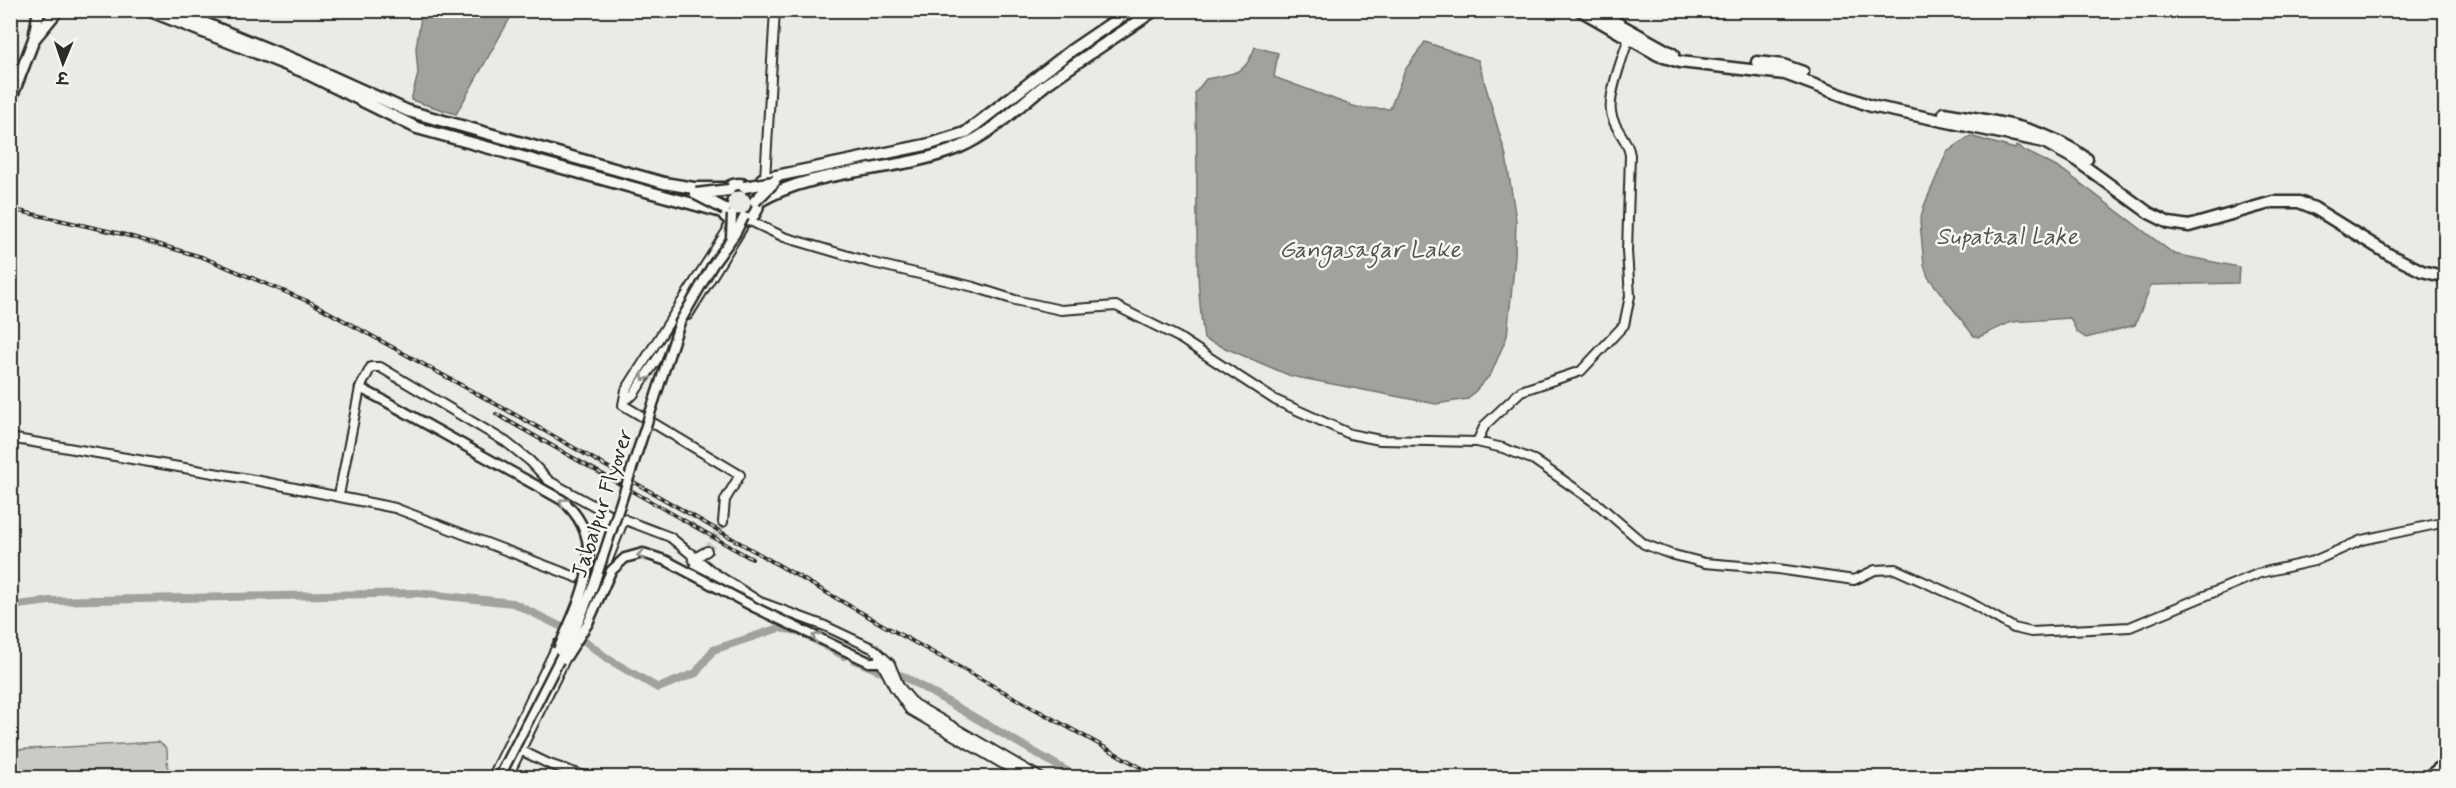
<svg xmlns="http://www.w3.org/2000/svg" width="2456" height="788" font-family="Mynerve,'Playpen Sans Deva',sans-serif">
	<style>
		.green { fill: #cacac7; stroke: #7a7a79; stroke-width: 1.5 }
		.water { fill: #a1a19e; stroke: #727270; stroke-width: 1.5 }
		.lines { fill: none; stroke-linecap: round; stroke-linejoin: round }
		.river { stroke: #a1a19e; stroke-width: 8 }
		.secondary-tunnel { stroke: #c4c4c1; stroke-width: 8; stroke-dasharray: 8 4; stroke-linecap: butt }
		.secondary-casing { stroke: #2b2b2b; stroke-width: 12 }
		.primary-casing { stroke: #2b2b2b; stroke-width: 13 }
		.highway-casing { stroke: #2b2b2b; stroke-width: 15 }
		.secondary { stroke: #f6f6f2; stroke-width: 8 }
		.primary { stroke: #f6f6f2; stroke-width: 8 }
		.highway { stroke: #f6f6f2; stroke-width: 10 }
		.rail-casing { stroke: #2b2b2b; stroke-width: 4 }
		.rail { stroke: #f6f6f2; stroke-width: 1.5; stroke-dasharray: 4.5; stroke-linecap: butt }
		.primary-bridge-casing { stroke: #2b2b2b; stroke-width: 13; stroke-linecap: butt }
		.highway-bridge-casing { stroke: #2b2b2b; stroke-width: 15; stroke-linecap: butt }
		.primary-bridge { stroke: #f6f6f2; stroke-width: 8 }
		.highway-bridge { stroke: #f6f6f2; stroke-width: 10 }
		.oneway { stroke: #90908e }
		.labels { text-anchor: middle; stroke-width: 5; stroke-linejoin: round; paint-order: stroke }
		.street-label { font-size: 22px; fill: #2b2b2b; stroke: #f6f6f2 }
		.water-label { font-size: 24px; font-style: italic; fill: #545453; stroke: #f6f6f2 }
	</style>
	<rect width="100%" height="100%" fill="#eaeae6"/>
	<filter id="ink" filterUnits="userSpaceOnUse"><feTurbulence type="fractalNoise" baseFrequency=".0167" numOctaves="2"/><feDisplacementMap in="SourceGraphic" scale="12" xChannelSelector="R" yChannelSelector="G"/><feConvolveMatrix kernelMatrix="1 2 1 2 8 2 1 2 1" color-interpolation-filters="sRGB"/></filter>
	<g filter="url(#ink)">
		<path class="green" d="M 159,742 L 167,749 L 168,777 L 11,777 L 11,750 Z"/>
		<path class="water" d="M 422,11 L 514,11 L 456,114 L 411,100 L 418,74 L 416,48 Z
			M 1425,42 L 1478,60 L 1506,156 L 1516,220 L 1515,257 L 1507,336 L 1491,374 L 1468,399 L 1436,404 L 1291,376 L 1204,339 C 1192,259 1200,175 1195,93 L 1206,79 C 1234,73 1245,76 1255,47 L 1278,53 L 1274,77 L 1358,108 L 1390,109 L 1405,70 Z
			M 1970,136 L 2015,149 L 2016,146 L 2064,171 L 2174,254 L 2239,267 L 2238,283 L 2151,285 L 2135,325 L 2086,338 L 2077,332 L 2070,318 L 2011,322 L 1979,337 L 1974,336 L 1928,277 L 1924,265 L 1920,221 L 1924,206 L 1947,152 Z"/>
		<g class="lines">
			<path class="river" d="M 10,606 L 50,601 L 417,593 L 513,603 L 576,634 L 608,659 L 658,688 L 696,673 L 713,650 L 779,628 L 799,631 L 844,656
				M 854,660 L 883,672 L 903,676 L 1079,778"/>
			<path class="secondary-tunnel" d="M 707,551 L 723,522"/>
			<defs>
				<path id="secondary" d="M 765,179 L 775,10
					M 748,220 L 784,237 L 869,262 L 974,287 L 1015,300 L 1061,310 L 1116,306 L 1178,337 L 1275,400 L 1350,434 L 1380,440 L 1477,442 L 1503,448 L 1534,460 L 1600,506 L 1644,544 L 1670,554 L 1705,563 L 1778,569 L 1854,580 L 1875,570 L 1895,569 L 1969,602 L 2014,628 L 2031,632 L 2130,627 L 2260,573 L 2314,561 L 2362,540 L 2446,522
					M 688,315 L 742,228
					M 626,399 L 633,395 L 674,334
					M 10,438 L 260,481 L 395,508 L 599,586
					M 1477,442 L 1485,425 L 1521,391 L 1581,371 L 1624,325 L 1630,296 L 1627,251 L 1630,155 C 1628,138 1613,129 1611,112 C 1608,94 1624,53 1630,35
					M 339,495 L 360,388 L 371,367 L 380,367 L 506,442 L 530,461 L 549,481 L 607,513 L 670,537 L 713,572 L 760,602 L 825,626 L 874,649 L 890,664 L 899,686 L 914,704 L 1041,778
					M 723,522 L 725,500 L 740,475 L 623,405 L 626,390 L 727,231 L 729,223
					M 691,553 L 697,568 L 725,586
					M 693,559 L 707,551
					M 590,573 L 607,513
					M 584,620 L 624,519
					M 879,658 L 894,687 L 910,710 L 1027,778
					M 516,748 L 549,764 L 590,778
					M 492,778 L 558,644
					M 507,778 L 567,655"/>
				<path id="primary" d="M 360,388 L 385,401
					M 869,662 L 882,662
					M 2426,778 L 2446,761"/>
				<path id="highway" d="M 148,10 L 302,71 L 417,128 L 722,212
					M 172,10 L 302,63 L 408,111 L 664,183 L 694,188 L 723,188
					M 1580,10 L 1658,55 L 1680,62 L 1785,74 L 1871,106 L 2044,142 L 2073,158 L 2149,213 L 2169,223 L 2189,226 L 2273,202 L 2299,202 L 2314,208 L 2390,255 L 2422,271 L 2446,277
					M 1594,10 L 1673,54
					M 34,39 L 58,10
					M 1757,62 L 1783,65 L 1803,72
					M 10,101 L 34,39 L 39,10
					M 1944,113 C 1995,122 2044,126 2087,159
					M 762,179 L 930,144 L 965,133 L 1072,50 L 1131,10
					M720 203a19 19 0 1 1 38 0a19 19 0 1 1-38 0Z
					M 758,202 C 819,166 896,174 960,147 C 993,133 1017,107 1045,85 C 1081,59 1118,35 1155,10"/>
			</defs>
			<use href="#secondary" class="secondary-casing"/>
			<use href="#primary" class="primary-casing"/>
			<use href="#highway" class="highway-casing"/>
			<use href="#secondary" class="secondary"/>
			<use href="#primary" class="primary"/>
			<use href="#highway" class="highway"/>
			<defs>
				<path id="rail" d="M 10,209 L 122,234 L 202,257 L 312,303 L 543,430 L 883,625 L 1160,778
					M 496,414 L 752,559"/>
			</defs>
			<use href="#rail" class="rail-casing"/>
			<use href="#rail" class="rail"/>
			<defs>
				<path id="primary-bridge" d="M 731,238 L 732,215
					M 385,401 L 562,500 C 613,544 579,599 558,650
					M 565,659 L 588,623 L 611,571 L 625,558 L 643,553 L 667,561 L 756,608 L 869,662
					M 499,778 L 580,619 L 594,584 L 680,322 L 712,266 L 735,234 L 744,217"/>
				<path id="highway-bridge" d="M 744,187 L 774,182
					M 696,194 L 729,190
					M 696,194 L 725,209
					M 755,201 L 774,182"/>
			</defs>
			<use href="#primary-bridge" class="primary-bridge-casing"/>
			<use href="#highway-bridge" class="highway-bridge-casing"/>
			<use href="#primary-bridge" class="primary-bridge"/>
			<use href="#highway-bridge" class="highway-bridge"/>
		</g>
		<defs><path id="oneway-chevron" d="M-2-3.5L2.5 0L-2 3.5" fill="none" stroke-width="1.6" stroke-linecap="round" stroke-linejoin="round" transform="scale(1.5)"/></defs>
		<g class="oneway">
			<use href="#oneway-chevron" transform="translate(645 377) rotate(122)"/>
			<use href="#oneway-chevron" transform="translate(563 502) rotate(-143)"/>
			<use href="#oneway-chevron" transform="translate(641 555) rotate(178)"/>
			<use href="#oneway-chevron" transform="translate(816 637) rotate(-155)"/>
		</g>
	</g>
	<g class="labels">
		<g class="street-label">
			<text transform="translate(601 503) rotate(-72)" y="8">Jabalpur Flyover</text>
		</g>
		<g class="water-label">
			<text x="2007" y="244">Supataal Lake</text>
			<text x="1370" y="257">Gangasagar Lake</text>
		</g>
	</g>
	<rect width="2456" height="788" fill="none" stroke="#f6f6f2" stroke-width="36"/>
	<rect x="18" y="18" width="2420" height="752" fill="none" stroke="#2b2b2b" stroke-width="2" filter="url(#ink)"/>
	<g transform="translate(63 63) rotate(182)" stroke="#f6f6f2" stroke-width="4.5" paint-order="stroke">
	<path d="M0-4.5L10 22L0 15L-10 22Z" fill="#2b2b2b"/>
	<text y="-9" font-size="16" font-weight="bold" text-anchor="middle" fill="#2b2b2b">उ</text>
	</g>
</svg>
